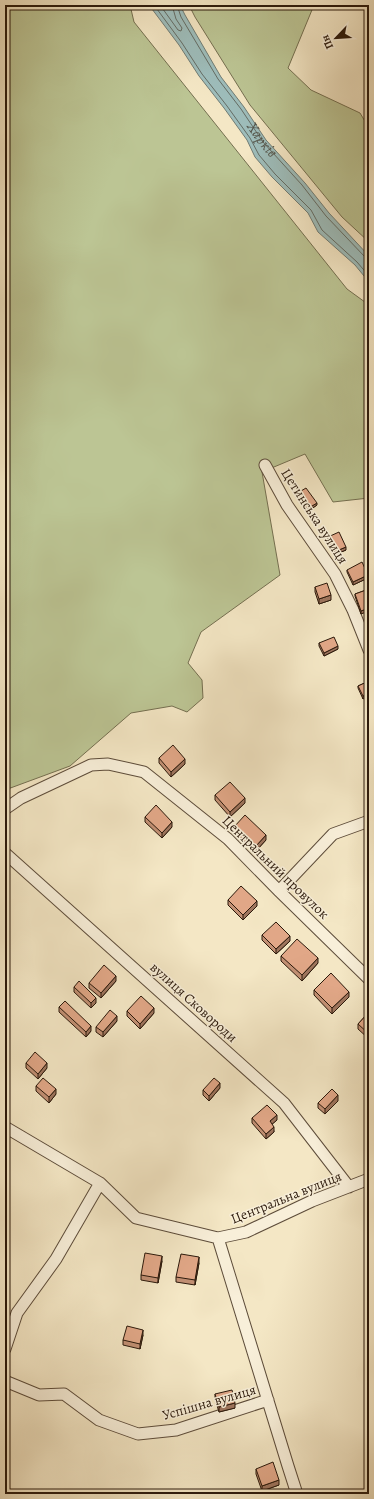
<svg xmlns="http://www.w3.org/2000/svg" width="374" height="1499" font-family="Alegreya,serif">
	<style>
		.green { fill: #bcc594; stroke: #746f50 }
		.water { fill: #9ebebc; stroke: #707c75 }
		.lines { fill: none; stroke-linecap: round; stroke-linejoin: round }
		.shore { stroke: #646c64; stroke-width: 1 }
		.street-casing { stroke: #5d4c3a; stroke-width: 13 }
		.street { stroke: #f8efd9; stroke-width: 11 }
		.wall { fill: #c29074; stroke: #2b190b }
		.shaded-wall { fill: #9e755e; stroke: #2b190b }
		.building { fill: #e1a787; stroke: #2b190b }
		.labels { text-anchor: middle; stroke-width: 3; stroke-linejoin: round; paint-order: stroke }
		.street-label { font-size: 14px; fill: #2b190b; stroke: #f8efd9 }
		.water-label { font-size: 15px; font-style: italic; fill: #535349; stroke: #f8efd9 }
	</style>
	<rect width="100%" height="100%" fill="#f4e7c5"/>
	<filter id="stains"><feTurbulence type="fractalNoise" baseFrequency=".005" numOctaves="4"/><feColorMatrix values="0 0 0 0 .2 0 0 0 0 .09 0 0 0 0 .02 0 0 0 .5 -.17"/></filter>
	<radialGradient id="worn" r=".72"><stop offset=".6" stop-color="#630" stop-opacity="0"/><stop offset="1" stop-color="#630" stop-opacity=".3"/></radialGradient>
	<path class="green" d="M 5,5 L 130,5 L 134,22 L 347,289 L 369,305 L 369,498 L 333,502 L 305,454 L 262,472 L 280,575 L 201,632 L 188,663 L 202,680 L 203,698 L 187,712 L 172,706 L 131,713 L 70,766 L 5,790 Z
		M 189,5 L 314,5 L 288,68 L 311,90 L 360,113 L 369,128 L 369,242 L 342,217 L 250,105 L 195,17 Z"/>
	<path class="water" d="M 149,5 L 180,5 L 185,15 L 221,77 L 244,107 L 266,140 L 305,183 L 329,213 L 369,256 L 369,282 L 355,265 L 318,232 L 308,213 L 272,177 L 255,157 L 247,140 L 224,108 L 199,76 L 179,45 Z"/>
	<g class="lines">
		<g class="shore">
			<path d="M 154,5 L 182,43 L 202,74 L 227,106 L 250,138 L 259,155 L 275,174 L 311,210 L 322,230 L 357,262 L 369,276"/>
			<path d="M 160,5 L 178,30 L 181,31 L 182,28 L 176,19 L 172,5"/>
			<path id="s1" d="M 177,5 L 181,17 L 218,79 L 241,109 L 263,142 L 302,185 L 326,216 L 365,257 L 369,258"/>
		</g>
		<defs>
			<path id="street" d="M 265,465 L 287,505 L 335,574 L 353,610 L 369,650
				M 5,809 L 21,798 L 91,765 L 108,764 L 144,772 L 228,839 L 279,891 L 369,979
				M 5,853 L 284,1103 L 349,1187
				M 279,891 L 333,834 L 369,821
				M 5,1127 L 100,1183 L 136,1218 L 218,1238 L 246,1232 L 312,1201 L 369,1179
				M 218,1238 L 288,1466 L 297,1494
				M 5,1349 L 17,1313 L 56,1259 L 100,1183
				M 5,1381 L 39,1395 L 64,1394 L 99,1420 L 138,1434 L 176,1430 L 268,1400"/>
		</defs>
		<use href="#street" class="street-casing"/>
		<use href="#street" class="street"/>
	</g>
	<path class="wall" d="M 296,494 L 317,505 L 307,512 L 296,497 Z
		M 328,537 L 346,550 L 334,555 L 328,540 Z
		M 347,570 L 368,578 L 353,585 L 347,572 Z
		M 315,587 L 331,600 L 319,604 L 315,592 Z
		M 369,589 L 361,614 L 355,596 L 355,594 Z
		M 319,643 L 338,649 L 324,656 L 319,646 Z
		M 369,681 L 363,699 L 358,688 L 358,686 Z
		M 159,758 L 185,764 L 171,777 L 159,763 Z
		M 215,795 L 245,803 L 230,817 L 215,800 Z
		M 145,817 L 172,827 L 162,838 L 145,822 Z
		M 234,827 L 266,840 L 255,852 L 234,832 Z
		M 228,900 L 257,906 L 243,920 L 228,905 Z
		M 262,935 L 290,941 L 276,954 L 262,940 Z
		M 281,956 L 318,963 L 302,981 L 281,961 Z
		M 116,981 L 101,998 L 89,988 L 89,983 Z
		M 74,987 L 96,1003 L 91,1008 L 74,992 Z
		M 314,990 L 349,997 L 332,1014 L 314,995 Z
		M 59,1007 L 91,1031 L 86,1037 L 59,1012 Z
		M 127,1011 L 154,1013 L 140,1029 L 127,1016 Z
		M 369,1012 L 369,1039 L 358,1029 L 358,1024 Z
		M 117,1021 L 103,1037 L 96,1032 L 96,1027 Z
		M 26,1063 L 47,1068 L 38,1079 L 26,1068 Z
		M 36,1086 L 56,1094 L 49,1103 L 36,1091 Z
		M 220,1088 L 209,1101 L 203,1095 L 203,1090 Z
		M 338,1101 L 325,1114 L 318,1108 L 318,1103 Z
		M 252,1118 L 277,1120 L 272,1124 L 274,1132 L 266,1139 L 252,1123 Z
		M 162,1261 L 158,1283 L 141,1280 L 141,1275 Z
		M 199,1263 L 195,1285 L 176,1282 L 176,1277 Z
		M 143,1335 L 140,1349 L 123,1345 L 123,1340 Z
		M 215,1394 L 235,1408 L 219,1412 L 215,1399 Z
		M 256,1469 L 279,1485 L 262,1491 L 256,1474 Z"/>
	<path class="shaded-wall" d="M 317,503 L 317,505 L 307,512 L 307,509 Z
		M 346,547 L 346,550 L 334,555 L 334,552 Z
		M 368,575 L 368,578 L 353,585 L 353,582 Z
		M 331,595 L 331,600 L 319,604 L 319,599 Z
		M 369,608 L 369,611 L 361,614 L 361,611 Z
		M 338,646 L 338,649 L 324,656 L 324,653 Z
		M 369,694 L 369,696 L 363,699 L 363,696 Z
		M 185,759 L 185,764 L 171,777 L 171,772 Z
		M 245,798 L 245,803 L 230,817 L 230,812 Z
		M 172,822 L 172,827 L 162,838 L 162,833 Z
		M 266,835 L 266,840 L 255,852 L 255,847 Z
		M 257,901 L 257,906 L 243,920 L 243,915 Z
		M 290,936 L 290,941 L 276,954 L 276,949 Z
		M 318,958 L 318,963 L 302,981 L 302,975 Z
		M 116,976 L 116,981 L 101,998 L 101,993 Z
		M 349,992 L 349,997 L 332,1014 L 332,1008 Z
		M 96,998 L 96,1003 L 91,1008 L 91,1003 Z
		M 154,1008 L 154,1013 L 140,1029 L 140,1024 Z
		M 117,1016 L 117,1021 L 103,1037 L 103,1032 Z
		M 91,1026 L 91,1031 L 86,1037 L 86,1032 Z
		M 47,1063 L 47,1068 L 38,1079 L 38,1074 Z
		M 220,1083 L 220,1088 L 209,1101 L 209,1096 Z
		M 56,1089 L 56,1094 L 49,1103 L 49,1097 Z
		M 338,1095 L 338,1101 L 325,1114 L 325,1109 Z
		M 277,1115 L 277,1120 L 270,1126 L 270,1121 Z
		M 274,1127 L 274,1132 L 266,1139 L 266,1134 Z
		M 162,1256 L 162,1261 L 158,1283 L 158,1278 Z
		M 199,1257 L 199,1263 L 195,1285 L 195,1280 Z
		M 143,1330 L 143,1335 L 140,1349 L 140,1344 Z
		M 235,1403 L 235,1408 L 219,1412 L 219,1407 Z
		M 279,1480 L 279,1485 L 262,1491 L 262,1486 Z"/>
	<path class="building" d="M 306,488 L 317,503 L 307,509 L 296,494 Z
		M 339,532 L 346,547 L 334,552 L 328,537 Z
		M 362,562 L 368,575 L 353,582 L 347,570 Z
		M 327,583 L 331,595 L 319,599 L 315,587 Z
		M 369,589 L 369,608 L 361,611 L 355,594 Z
		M 334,637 L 338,646 L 324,653 L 319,643 Z
		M 369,681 L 369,694 L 363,696 L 358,686 Z
		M 173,745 L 185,759 L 171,772 L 159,758 Z
		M 230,782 L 245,798 L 230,812 L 215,795 Z
		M 156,805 L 172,822 L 162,833 L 145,817 Z
		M 245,815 L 266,835 L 255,847 L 234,827 Z
		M 241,886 L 257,901 L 243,915 L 228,900 Z
		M 276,922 L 290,936 L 276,949 L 262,935 Z
		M 297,939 L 318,958 L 302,975 L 281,956 Z
		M 104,965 L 116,976 L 101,993 L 89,983 Z
		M 331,973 L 349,992 L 332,1008 L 314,990 Z
		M 79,981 L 96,998 L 91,1003 L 74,987 Z
		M 141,996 L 154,1008 L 140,1024 L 127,1011 Z
		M 65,1001 L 91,1026 L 86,1032 L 59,1007 Z
		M 110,1010 L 117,1016 L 103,1032 L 96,1027 Z
		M 369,1012 L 369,1034 L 358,1024 Z
		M 35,1052 L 47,1063 L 38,1074 L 26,1063 Z
		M 43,1078 L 56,1089 L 49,1097 L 36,1086 Z
		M 214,1078 L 220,1083 L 209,1096 L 203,1090 Z
		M 332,1089 L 338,1095 L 325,1109 L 318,1103 Z
		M 267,1105 L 277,1115 L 270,1121 L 274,1127 L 266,1134 L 252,1118 Z
		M 145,1253 L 162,1256 L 158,1278 L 141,1275 Z
		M 181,1254 L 199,1257 L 195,1280 L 176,1277 Z
		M 127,1326 L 143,1330 L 140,1344 L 123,1340 Z
		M 232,1390 L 235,1403 L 219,1407 L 215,1394 Z
		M 273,1462 L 279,1480 L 262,1486 L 256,1469 Z"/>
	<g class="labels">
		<g class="street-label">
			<text transform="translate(315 516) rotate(57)" y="5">Цетинська вулиця</text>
			<text transform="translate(276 867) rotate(44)" y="5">Центральний провулок</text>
			<text transform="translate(194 1002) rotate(42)" y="5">вулиця Сковороди</text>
			<text transform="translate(286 1197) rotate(-22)" y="5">Центральна вулиця</text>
			<text transform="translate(209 1402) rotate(-16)" y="5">Успішна вулиця</text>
		</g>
		<g class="water-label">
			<text dy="5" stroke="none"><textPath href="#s1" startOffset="160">Харків</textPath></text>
		</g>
	</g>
	<rect width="374" height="1499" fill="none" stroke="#f4e7c5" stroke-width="20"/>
	<rect x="6" y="6" width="362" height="1487" fill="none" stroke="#2b190b" stroke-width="2"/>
	<rect x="10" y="10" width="354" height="1479" fill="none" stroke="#2b190b"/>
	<g transform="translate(336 38) rotate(245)" stroke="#f8efd9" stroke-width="3" paint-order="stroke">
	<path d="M0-3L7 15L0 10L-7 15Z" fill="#2b190b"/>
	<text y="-6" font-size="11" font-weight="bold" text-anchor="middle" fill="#2b190b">Пн</text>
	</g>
	<rect width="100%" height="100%" filter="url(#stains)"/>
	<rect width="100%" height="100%" fill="url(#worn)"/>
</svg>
